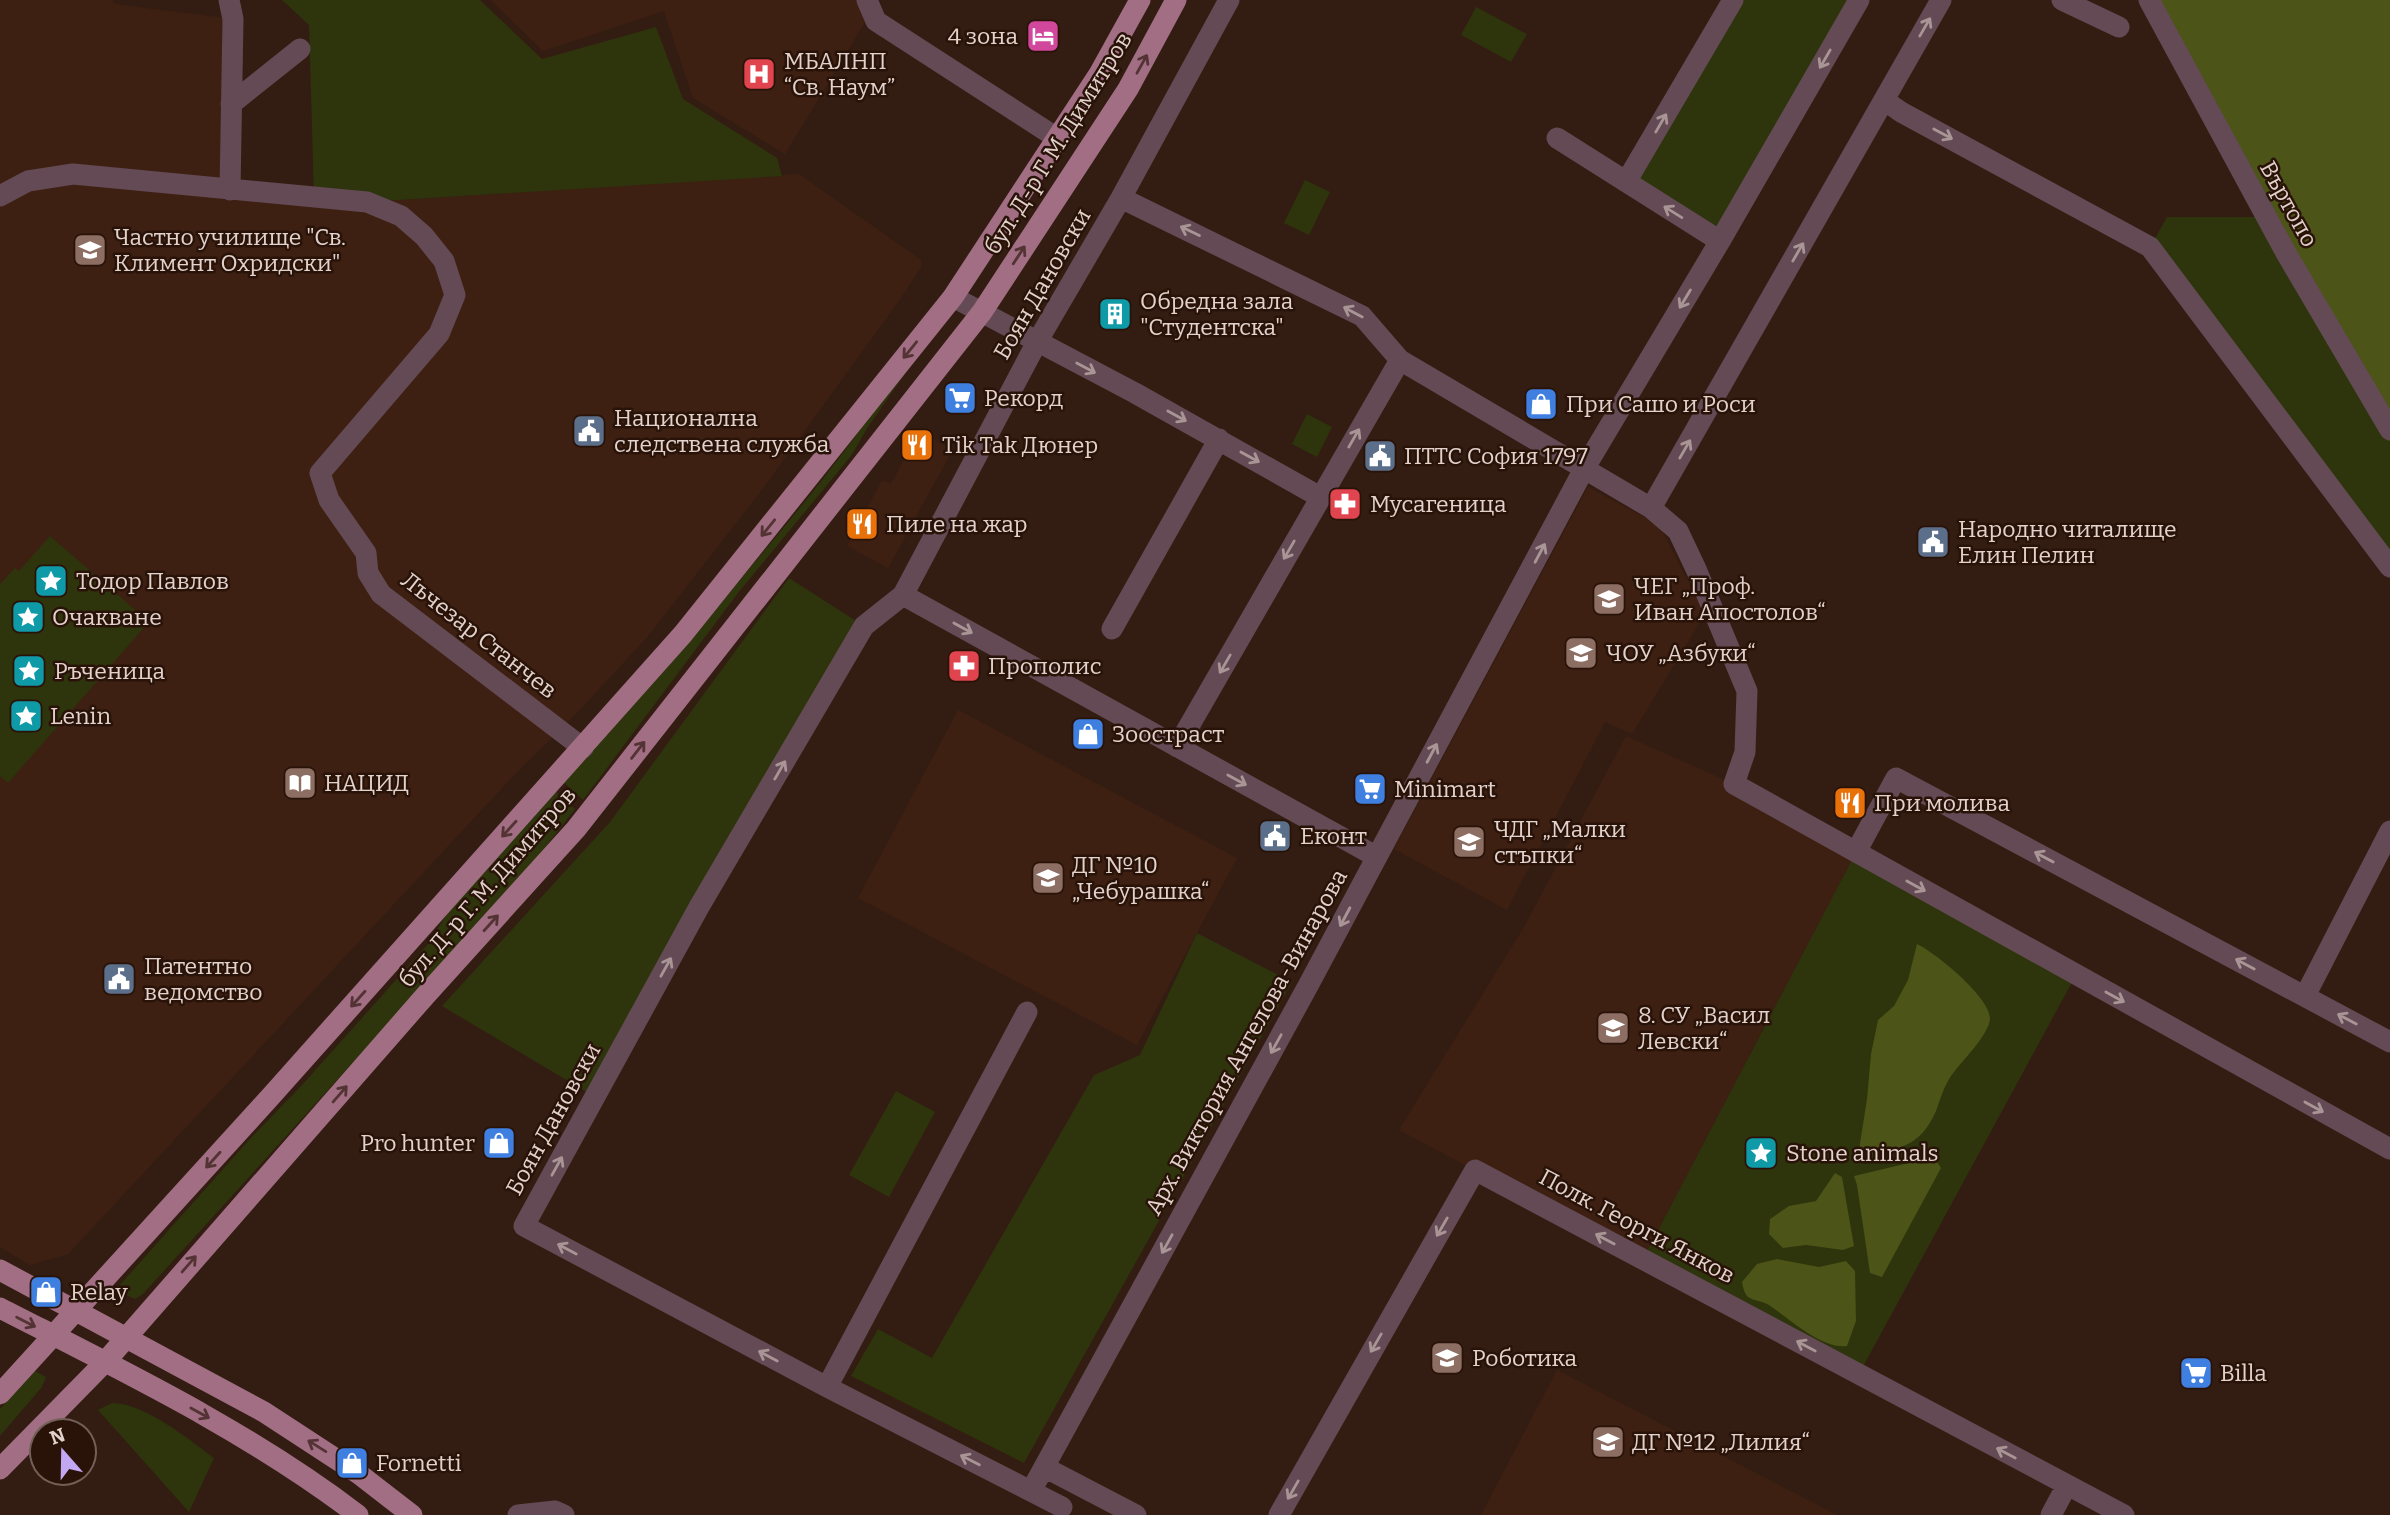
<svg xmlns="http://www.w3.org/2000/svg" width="2390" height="1515" font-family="Bitter,serif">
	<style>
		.built { fill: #3d2012 }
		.green { fill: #2e340c }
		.forest { fill: #4c5418 }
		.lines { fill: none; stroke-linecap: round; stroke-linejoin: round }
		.minor { stroke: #634a54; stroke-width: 21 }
		.major { stroke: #a16e84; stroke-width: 21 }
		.oneway { stroke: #a99595 }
		.oneway2 { stroke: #533334 }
		.labels { text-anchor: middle; stroke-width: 5; stroke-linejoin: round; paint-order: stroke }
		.poi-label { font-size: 23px; fill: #e2d2cb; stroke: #291309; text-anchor: start }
		.street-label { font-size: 23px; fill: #e2d2cb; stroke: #291309 }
	</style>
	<rect width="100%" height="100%" fill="#331d12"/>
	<path class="built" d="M 0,0 L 112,0 L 115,4 L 233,19 L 230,190 L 367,202 L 799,174 L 921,260 L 921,267 L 901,298 L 761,491 L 648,636 L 575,715 L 518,771 L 68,1254 L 30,1265 L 0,1247 Z
		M 491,0 L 859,0 L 867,19 L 785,154 L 693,98 L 664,11 L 543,51 Z
		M 919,431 L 953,449 L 888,568 L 847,546 L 882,480 L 891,484 Z
		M 1588,487 L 1659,525 L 1705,614 L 1632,734 L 1605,722 L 1507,910 L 1394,849 Z
		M 958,710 L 1237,858 L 1137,1045 L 858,898 Z
		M 1626,736 L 1734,784 L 1856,852 L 1643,1259 L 1399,1130 L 1524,927 Z
		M 1557,1370 L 1837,1515 L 1481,1515 Z"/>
	<path class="green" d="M 282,0 L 480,0 L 542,59 L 656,27 L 683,99 L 777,158 L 782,176 L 367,202 L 314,197 L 309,25 Z
		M 1733,0 L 1859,0 L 1720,241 L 1626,182 Z
		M 1476,7 L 1527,34 L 1511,62 L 1461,35 Z
		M 1305,180 L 1330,192 L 1309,235 L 1284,223 Z
		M 2167,217 L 2266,217 L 2390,430 L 2390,567 L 2150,247 Z
		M 923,341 L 925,345 L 868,427 L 851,456 L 738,593 L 583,800 L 561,780 C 658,672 758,565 846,449 C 872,413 897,377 923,341 Z
		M 1307,414 L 1332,427 L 1317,457 L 1292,444 Z
		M 50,536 L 149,622 L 8,783 L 0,776 L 0,584 L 15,568 L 19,571 Z
		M 789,578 L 864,626 L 595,1097 L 442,1006 L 610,822 Z
		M 553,789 L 575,809 L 525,873 L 142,1295 L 135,1299 L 119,1292 L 119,1286 L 248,1141 L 303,1084 L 428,944 L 453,904 Z
		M 1856,852 L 2076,975 L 1859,1374 L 1643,1259 Z
		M 1197,933 L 1292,982 L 1024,1463 L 851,1376 L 878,1329 L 932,1358 L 1094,1075 L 1140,1055 Z
		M 896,1091 L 935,1112 L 889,1197 L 849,1175 Z
		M 35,1371 L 46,1377 L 42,1387 L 0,1436 L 0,1409 Z
		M 112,1403 C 145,1403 188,1439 214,1458 L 189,1512 L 98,1410 Z"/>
	<path class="forest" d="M 2149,0 L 2390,0 L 2390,430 Z
		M 1917,944 C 1936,953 1991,998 1990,1019 C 1989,1035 1960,1063 1951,1076 C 1944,1086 1940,1100 1936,1111 C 1919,1150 1896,1149 1858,1156 L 1867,1099 L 1871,1054 L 1878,1020 L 1894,1006 L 1908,980 Z
		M 1934,1157 L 1941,1168 L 1882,1277 L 1870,1273 L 1857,1185 L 1854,1176 Z
		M 1835,1173 L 1842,1177 L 1854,1246 L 1843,1250 L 1806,1245 L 1783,1248 L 1769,1234 L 1770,1219 L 1789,1206 L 1816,1201 Z
		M 1777,1259 L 1819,1267 L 1846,1261 L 1855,1271 L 1856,1321 L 1847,1346 C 1821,1349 1790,1319 1769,1305 C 1763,1301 1754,1301 1748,1297 C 1744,1293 1743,1287 1742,1282 L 1757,1264 Z"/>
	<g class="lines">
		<path class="minor" d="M 229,0 L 233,19 L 230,190
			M 867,0 L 876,21 L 1057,138
			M 2062,0 L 2119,27
			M 2149,0 L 2286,253 L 2390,430
			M 1884,100 L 1901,112 L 2150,247 L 2390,567
			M 231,104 L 300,49
			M 1557,138 L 1720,241
			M 1626,182 L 1733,0
			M 0,196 L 28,181 L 73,174 L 367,202 L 401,216 L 424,236 L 444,261 L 455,295 L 439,334 L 320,473 L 329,500 L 366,553 L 368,573 L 381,594 L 583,748
			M 1121,198 L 1362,316 L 1400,360 L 1651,508 L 1678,531 L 1696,569 L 1747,691 L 1745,752 L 1734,784 L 2390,1149
			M 953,297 L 1135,393 L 1320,497
			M 1651,508 L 1941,0
			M 903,595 L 1377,857
			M 1112,629 L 1219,439
			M 1177,747 L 1400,360
			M 1856,852 L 1896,778 L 2390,1042
			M 2305,996 L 2390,831
			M 827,1387 L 1027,1012
			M 1044,1467 L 1136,1515
			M 1031,1491 L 1309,984 L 1584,469 L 1720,241 L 1859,0
			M 1062,1507 L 827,1387 L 524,1226 L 699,907 L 864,626 L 903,595 L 1037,342 L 1121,198 L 1229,0
			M 518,1515 L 555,1511 L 564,1515
			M 1279,1515 L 1475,1170 L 2124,1515
			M 2051,1515 L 2067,1485"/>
		<path class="major" d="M 0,1270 L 264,1412 L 359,1474 L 412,1515
			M 0,1308 C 123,1371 248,1431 358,1515
			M 0,1394 L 272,1095 L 683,634 L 953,297 L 1099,74 L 1140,0
			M 0,1469 L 105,1362 L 425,996 L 576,829 L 982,312 L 1128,89 L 1176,0"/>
	</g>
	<defs><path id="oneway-shaft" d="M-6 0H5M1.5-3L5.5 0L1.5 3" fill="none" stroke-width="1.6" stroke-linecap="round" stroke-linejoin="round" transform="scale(1.75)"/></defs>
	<g class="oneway">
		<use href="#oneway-shaft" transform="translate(1925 27) rotate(-60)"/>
		<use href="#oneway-shaft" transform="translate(1825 59) rotate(120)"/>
		<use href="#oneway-shaft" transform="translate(1661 123) rotate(-60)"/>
		<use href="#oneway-shaft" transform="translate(1943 134) rotate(28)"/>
		<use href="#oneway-shaft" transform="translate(1673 212) rotate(-148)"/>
		<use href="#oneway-shaft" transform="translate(1190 231) rotate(-154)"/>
		<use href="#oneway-shaft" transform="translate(1798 252) rotate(-60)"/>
		<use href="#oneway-shaft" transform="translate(1685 299) rotate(121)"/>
		<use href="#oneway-shaft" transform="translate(1353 312) rotate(-152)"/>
		<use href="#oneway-shaft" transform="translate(1086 368) rotate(28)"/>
		<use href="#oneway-shaft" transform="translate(1177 416) rotate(29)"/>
		<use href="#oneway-shaft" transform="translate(1354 438) rotate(-60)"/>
		<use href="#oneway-shaft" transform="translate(1685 449) rotate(-60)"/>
		<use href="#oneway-shaft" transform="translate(1250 457) rotate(29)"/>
		<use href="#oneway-shaft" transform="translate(1289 550) rotate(120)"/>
		<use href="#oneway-shaft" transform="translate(1540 553) rotate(-62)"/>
		<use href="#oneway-shaft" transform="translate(963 628) rotate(29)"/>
		<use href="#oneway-shaft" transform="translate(1225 664) rotate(120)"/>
		<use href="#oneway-shaft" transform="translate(1432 753) rotate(-62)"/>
		<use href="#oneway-shaft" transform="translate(780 770) rotate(-60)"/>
		<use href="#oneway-shaft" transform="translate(1237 780) rotate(29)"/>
		<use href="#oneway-shaft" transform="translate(2044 857) rotate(-152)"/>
		<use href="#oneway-shaft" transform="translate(1916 886) rotate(29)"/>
		<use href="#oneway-shaft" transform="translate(1345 917) rotate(118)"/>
		<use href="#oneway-shaft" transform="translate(2245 964) rotate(-152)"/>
		<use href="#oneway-shaft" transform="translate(666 967) rotate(-61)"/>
		<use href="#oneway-shaft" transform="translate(2115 997) rotate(29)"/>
		<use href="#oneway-shaft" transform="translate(2347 1019) rotate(-152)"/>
		<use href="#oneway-shaft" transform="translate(1276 1044) rotate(119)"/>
		<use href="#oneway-shaft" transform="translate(2314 1107) rotate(29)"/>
		<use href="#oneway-shaft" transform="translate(557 1166) rotate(-61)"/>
		<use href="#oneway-shaft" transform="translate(1442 1227) rotate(120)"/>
		<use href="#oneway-shaft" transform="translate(1605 1239) rotate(-152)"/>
		<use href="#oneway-shaft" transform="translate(1167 1244) rotate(119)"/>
		<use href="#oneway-shaft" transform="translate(567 1249) rotate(-152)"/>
		<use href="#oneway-shaft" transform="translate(1376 1343) rotate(120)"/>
		<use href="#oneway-shaft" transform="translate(1806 1346) rotate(-152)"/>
		<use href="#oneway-shaft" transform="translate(768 1356) rotate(-152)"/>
		<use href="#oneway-shaft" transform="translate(2006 1453) rotate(-152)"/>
		<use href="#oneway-shaft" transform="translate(970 1460) rotate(-153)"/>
		<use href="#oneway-shaft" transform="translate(1293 1490) rotate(120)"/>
	</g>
	<g class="oneway2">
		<use href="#oneway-shaft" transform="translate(1142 64) rotate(-61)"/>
		<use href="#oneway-shaft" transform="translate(1019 255) rotate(-57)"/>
		<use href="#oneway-shaft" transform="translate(910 350) rotate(129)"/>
		<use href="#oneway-shaft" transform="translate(768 528) rotate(129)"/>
		<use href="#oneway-shaft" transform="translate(638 750) rotate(-52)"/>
		<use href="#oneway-shaft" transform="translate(509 829) rotate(132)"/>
		<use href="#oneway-shaft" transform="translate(491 923) rotate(-48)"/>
		<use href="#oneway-shaft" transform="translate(358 999) rotate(132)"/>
		<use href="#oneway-shaft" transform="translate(340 1094) rotate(-49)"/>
		<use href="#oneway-shaft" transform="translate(213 1160) rotate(132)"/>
		<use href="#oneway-shaft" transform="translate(189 1264) rotate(-49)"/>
		<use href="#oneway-shaft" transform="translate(26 1322) rotate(27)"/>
		<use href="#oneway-shaft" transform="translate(200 1413) rotate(29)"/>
		<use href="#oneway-shaft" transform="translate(317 1446) rotate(-148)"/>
	</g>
	<defs>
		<symbol id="hotel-square" viewBox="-11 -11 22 22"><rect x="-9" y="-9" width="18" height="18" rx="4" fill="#d1479c" stroke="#291309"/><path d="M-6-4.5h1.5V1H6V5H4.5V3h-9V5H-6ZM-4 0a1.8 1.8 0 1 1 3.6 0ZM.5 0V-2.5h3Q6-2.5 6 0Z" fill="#fff"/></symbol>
		<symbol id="hospital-square" viewBox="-11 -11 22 22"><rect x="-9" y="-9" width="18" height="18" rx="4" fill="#e0444e" stroke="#291309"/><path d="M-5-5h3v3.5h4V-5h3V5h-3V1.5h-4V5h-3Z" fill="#fff"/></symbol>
		<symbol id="school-square" viewBox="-11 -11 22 22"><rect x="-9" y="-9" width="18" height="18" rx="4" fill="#8d6e63" stroke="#291309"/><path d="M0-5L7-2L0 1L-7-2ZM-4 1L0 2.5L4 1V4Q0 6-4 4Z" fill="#fff"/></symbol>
		<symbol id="building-square" viewBox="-11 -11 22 22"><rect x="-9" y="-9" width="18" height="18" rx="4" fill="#0f9aa8" stroke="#291309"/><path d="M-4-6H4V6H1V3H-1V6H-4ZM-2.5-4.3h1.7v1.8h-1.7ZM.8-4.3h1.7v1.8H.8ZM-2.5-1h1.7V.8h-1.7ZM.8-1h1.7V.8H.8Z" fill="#fff"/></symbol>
		<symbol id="supermarket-square" viewBox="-11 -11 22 22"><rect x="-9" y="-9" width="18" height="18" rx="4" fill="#3f7fe0" stroke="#291309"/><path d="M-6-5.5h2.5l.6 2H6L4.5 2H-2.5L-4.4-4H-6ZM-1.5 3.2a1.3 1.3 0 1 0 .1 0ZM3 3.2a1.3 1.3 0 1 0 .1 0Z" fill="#fff"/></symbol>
		<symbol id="shop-square" viewBox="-11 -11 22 22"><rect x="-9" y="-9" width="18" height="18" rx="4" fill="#3f7fe0" stroke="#291309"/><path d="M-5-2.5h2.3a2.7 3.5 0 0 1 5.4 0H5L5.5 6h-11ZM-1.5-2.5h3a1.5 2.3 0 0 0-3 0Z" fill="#fff"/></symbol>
		<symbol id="civic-square" viewBox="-11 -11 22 22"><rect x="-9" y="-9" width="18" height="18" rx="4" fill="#5c6f8a" stroke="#291309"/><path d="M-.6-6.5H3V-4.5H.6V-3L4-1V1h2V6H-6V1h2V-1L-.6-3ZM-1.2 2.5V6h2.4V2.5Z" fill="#fff"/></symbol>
		<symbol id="restaurant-square" viewBox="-11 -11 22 22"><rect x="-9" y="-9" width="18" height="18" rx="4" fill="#e8710a" stroke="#291309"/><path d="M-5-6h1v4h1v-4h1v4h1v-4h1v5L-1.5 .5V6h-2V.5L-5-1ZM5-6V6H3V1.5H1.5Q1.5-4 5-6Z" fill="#fff"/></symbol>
		<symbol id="pharmacy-square" viewBox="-11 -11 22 22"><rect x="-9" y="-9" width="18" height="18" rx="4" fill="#e0444e" stroke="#291309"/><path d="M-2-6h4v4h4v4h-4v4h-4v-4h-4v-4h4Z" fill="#fff"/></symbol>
		<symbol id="sight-square" viewBox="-11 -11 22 22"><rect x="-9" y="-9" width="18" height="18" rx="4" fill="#0f9aa8" stroke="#291309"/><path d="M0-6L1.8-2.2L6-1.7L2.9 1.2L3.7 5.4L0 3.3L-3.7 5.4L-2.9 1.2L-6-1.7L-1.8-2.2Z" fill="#fff"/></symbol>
		<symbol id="library-square" viewBox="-11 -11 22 22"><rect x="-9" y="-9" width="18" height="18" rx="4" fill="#8d6e63" stroke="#291309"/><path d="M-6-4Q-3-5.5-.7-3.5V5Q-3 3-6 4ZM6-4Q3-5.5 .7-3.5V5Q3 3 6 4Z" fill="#fff"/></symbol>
	</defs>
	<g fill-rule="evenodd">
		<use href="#hotel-square" x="1024" y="17" width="38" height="38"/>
		<use href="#hospital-square" x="740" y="55" width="38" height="38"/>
		<use href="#school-square" x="71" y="231" width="38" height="38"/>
		<use href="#building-square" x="1096" y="295" width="38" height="38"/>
		<use href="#supermarket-square" x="941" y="379" width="38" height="38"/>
		<use href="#shop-square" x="1522" y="385" width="38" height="38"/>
		<use href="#civic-square" x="570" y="412" width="38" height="38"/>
		<use href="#restaurant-square" x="898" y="426" width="38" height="38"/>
		<use href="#civic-square" x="1361" y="437" width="38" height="38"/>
		<use href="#pharmacy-square" x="1326" y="485" width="38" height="38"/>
		<use href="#restaurant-square" x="843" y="505" width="38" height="38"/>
		<use href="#civic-square" x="1914" y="523" width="38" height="38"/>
		<use href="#sight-square" x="32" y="562" width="38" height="38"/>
		<use href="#school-square" x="1590" y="580" width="38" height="38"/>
		<use href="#sight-square" x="9" y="598" width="38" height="38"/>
		<use href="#school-square" x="1562" y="634" width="38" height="38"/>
		<use href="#pharmacy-square" x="945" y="647" width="38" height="38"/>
		<use href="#sight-square" x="10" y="652" width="38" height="38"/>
		<use href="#sight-square" x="7" y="697" width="38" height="38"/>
		<use href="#shop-square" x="1069" y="715" width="38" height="38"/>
		<use href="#library-square" x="281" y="764" width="38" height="38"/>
		<use href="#supermarket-square" x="1351" y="770" width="38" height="38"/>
		<use href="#restaurant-square" x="1831" y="784" width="38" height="38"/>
		<use href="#civic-square" x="1256" y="817" width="38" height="38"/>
		<use href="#school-square" x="1450" y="823" width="38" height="38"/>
		<use href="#school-square" x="1029" y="859" width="38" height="38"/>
		<use href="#civic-square" x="100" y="960" width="38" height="38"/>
		<use href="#school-square" x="1594" y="1009" width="38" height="38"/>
		<use href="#shop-square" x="480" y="1124" width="38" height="38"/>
		<use href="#sight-square" x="1742" y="1134" width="38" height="38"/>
		<use href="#shop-square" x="27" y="1273" width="38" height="38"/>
		<use href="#school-square" x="1428" y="1339" width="38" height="38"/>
		<use href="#supermarket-square" x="2177" y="1354" width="38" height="38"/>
		<use href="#school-square" x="1589" y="1423" width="38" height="38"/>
		<use href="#shop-square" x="333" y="1444" width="38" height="38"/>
	</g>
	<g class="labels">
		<g class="poi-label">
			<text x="1018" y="44" text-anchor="end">4 зона</text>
			<text x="784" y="69">MБАЛНП<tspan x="784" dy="26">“Св. Наум”</tspan></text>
			<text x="114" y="245">Частно училище "Св.<tspan x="114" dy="26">Климент Охридски"</tspan></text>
			<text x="1140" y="309">Обредна зала<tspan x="1140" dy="26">"Студентска"</tspan></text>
			<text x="984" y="406">Рекорд</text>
			<text x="1566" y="412">При Сашо и Роси</text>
			<text x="614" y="426">Национална<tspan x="614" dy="26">следствена служба</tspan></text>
			<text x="942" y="453">Tik Tak Дюнер</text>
			<text x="1404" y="464">ПТТС София 1797</text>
			<text x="1370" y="512">Мусагеница</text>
			<text x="886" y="532">Пиле на жар</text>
			<text x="1958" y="537">Народно читалище<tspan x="1958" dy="26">Елин Пелин</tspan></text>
			<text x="76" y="589">Тодор Павлов</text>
			<text x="1634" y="594">ЧЕГ „Проф.<tspan x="1634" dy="26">Иван Апостолов“</tspan></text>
			<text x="52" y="625">Очакване</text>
			<text x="1606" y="661">ЧОУ „Азбуки“</text>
			<text x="988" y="674">Прополис</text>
			<text x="54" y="679">Ръченица</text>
			<text x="50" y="724">Lenin</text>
			<text x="1112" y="742">Зоостраст</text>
			<text x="324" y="791">НАЦИД</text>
			<text x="1394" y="797">Minimart</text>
			<text x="1874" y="811">При молива</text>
			<text x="1494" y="837">ЧДГ „Малки<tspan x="1494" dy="26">стъпки“</tspan></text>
			<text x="1300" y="844">Еконт</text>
			<text x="1072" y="873">ДГ №10<tspan x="1072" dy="26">„Чебурашка“</tspan></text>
			<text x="144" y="974">Патентно<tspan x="144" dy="26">ведомство</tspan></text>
			<text x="1638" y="1023">8. СУ „Васил<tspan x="1638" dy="26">Левски“</tspan></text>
			<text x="475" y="1151" text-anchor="end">Pro hunter</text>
			<text x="1786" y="1161">Stone animals</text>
			<text x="70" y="1300">Relay</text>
			<text x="1472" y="1366">Роботика</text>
			<text x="2220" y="1381">Billa</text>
			<text x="1632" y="1450">ДГ №12 „Лилия“</text>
			<text x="376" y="1471">Fornetti</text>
		</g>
		<g class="street-label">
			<text transform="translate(1058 143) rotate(-58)" y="8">бул. Д-р Г. М. Димитров</text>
			<text transform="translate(2289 204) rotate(61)" y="8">Въртопо</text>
			<text transform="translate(1042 284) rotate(-60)" y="8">Боян Дановски</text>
			<text transform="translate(479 635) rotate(38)" y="8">Лъчезар Станчев</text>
			<text transform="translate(487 887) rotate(-49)" y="8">бул. Д-р Г. М. Димитров</text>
			<text transform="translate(1246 1042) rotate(-61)" y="8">Арх. Виктория Ангелова-Винарова</text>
			<text transform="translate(553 1119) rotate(-61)" y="8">Боян Дановски</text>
			<text transform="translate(1637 1226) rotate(28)" y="8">Полк. Георги Янков</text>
		</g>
	</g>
	<g transform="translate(63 1452) rotate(340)"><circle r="33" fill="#291309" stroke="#735f57" stroke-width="2"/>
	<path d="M0-5L12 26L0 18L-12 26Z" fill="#c2a7f2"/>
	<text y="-10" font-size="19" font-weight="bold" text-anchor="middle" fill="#e2d2cb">N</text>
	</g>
</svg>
